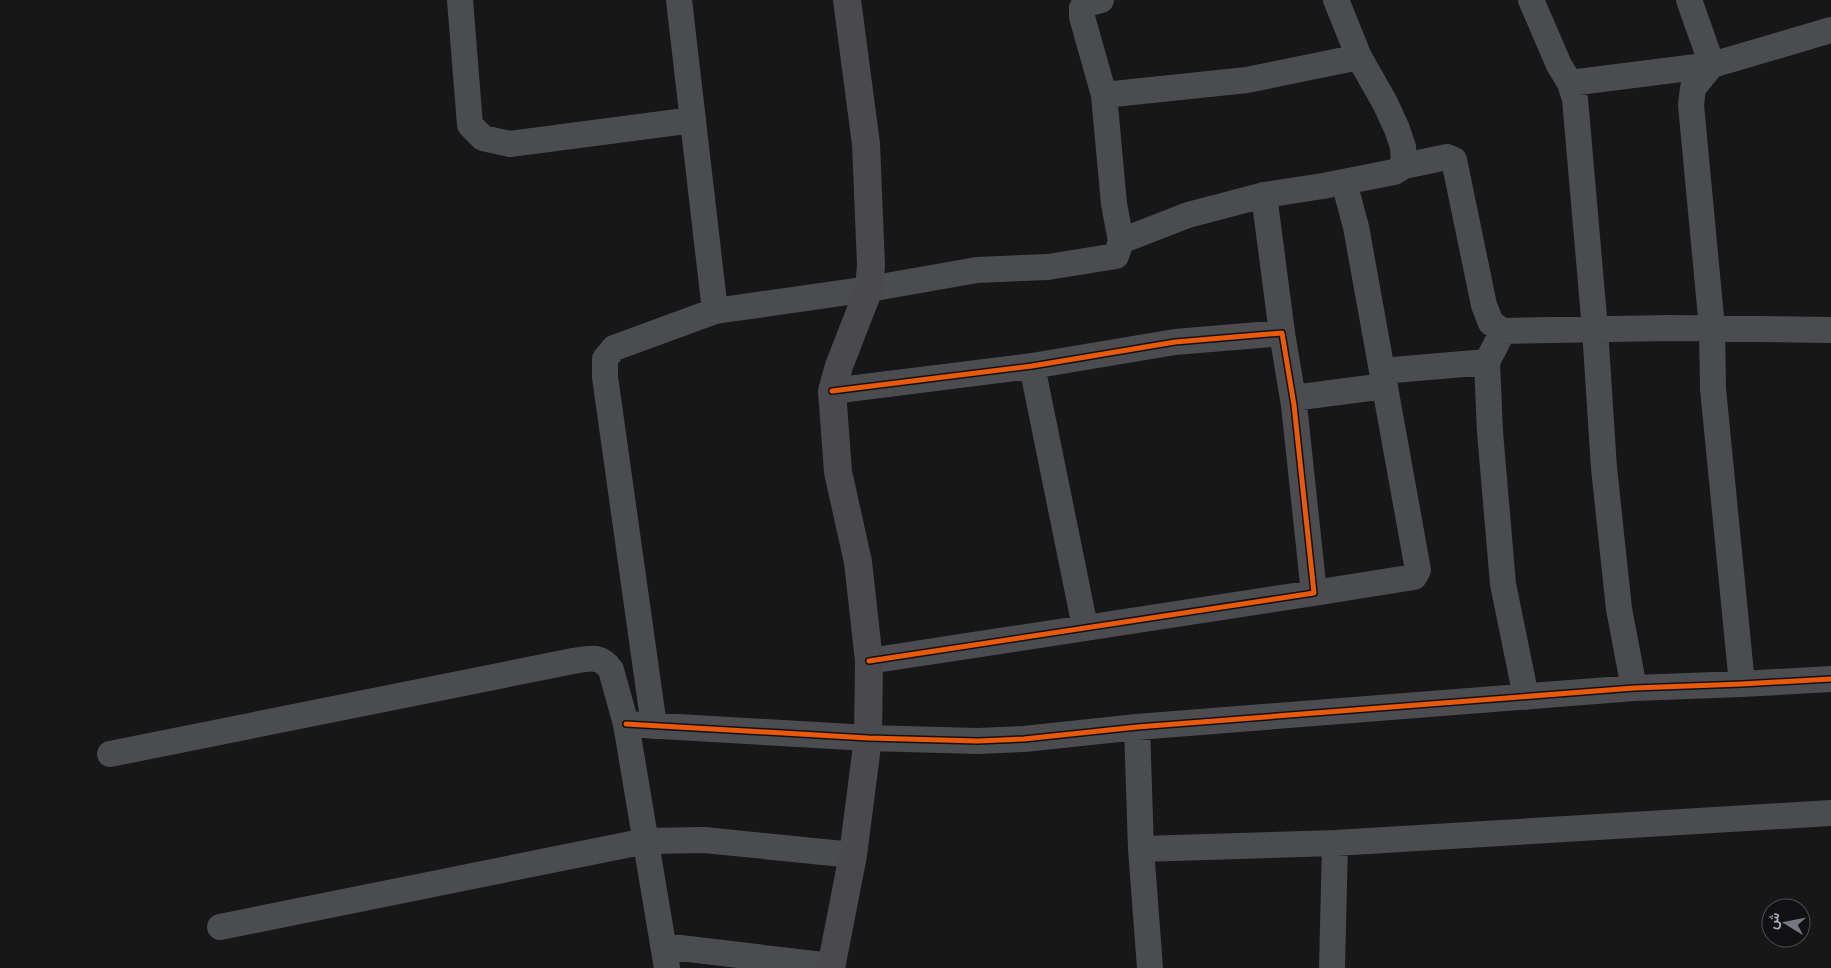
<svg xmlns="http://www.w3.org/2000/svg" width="1831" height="968" font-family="Lato,Vazirmatn,sans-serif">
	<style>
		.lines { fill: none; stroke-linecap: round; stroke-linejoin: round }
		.street { stroke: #4b4c50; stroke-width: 26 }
		.secondary { stroke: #4a4a4e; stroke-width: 28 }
		.cycleway-casing { stroke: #111113; stroke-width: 8 }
		.cycleway { stroke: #e8590c; stroke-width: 5 }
	</style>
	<rect width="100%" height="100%" fill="#171717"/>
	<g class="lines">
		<path class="street" d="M 460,0 L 470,125 L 483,138 L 510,144 L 693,120
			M 679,0 L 715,311
			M 1101,0 L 1090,3 L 1082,8 L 1082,17 L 1104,95 L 1114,204 L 1121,241 L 1188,215 L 1264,195 L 1323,186 L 1394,172 L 1404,166 L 1447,157 L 1454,160 L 1484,305 L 1491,323 L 1503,331 L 1670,328 L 1831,330
			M 1336,0 L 1359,57 L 1385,103 L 1397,129 L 1403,147 L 1404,166
			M 1531,0 L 1559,65 L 1570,83 L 1575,99 L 1595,329 L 1604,468 L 1619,609 L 1634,688
			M 1689,0 L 1712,65
			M 1712,65 L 1693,88 L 1691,105 L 1712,328 L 1713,389 L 1742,684
			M 1570,83 L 1712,65 L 1831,30
			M 1104,95 L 1247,80 L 1359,57
			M 1264,195 L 1282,333
			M 1503,331 L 1487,362 L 1490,432 L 1503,584 L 1526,697
			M 1032,366 L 1085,627
			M 1382,371 L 1487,362
			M 832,391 L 1032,366 L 1175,342 L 1282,333 L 1294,405 L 1314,593 L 869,661
			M 1293,398 L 1385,386
			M 1314,593 L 1414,577 L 1418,570 L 1356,227 L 1344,182
			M 626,724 L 868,738 L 978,741 L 1024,739 L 1137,727 L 1634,688 L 1742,684 L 1831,679
			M 654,726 L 605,377 L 605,359 L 614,348 L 715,311 L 869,289 L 977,270 L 1048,267 L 1116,256 L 1121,241
			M 1137,727 L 1141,849 L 1150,968
			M 110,754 L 573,661 C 590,658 601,655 611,670 L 626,724 L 667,968
			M 1141,849 L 1335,843 L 1831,813
			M 220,927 L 646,841 L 704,840 L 853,855
			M 663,946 L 832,966
			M 1332,968 L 1335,843"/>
		<path class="secondary" d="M 831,968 L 853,855 L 868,738 L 869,661 L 858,562 L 838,472 L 832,391 L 839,366 L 869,289 L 871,265 L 866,144 L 847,0"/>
		<defs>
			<path id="cycleway" d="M 832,391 L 1032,366 L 1175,342 L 1282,333 L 1294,405 L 1314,593 L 869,661
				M 626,724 L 868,738 L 978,741 L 1024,739 L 1137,727 L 1634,688 L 1742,684 L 1831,679"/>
		</defs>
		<use href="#cycleway" class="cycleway-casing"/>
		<use href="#cycleway" class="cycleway"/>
	</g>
	<g transform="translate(1786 923) rotate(280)"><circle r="24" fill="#111113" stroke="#4d4f55"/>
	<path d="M0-4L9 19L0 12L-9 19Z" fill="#757880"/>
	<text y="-8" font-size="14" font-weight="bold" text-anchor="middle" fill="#a8adb8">ش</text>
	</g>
</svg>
